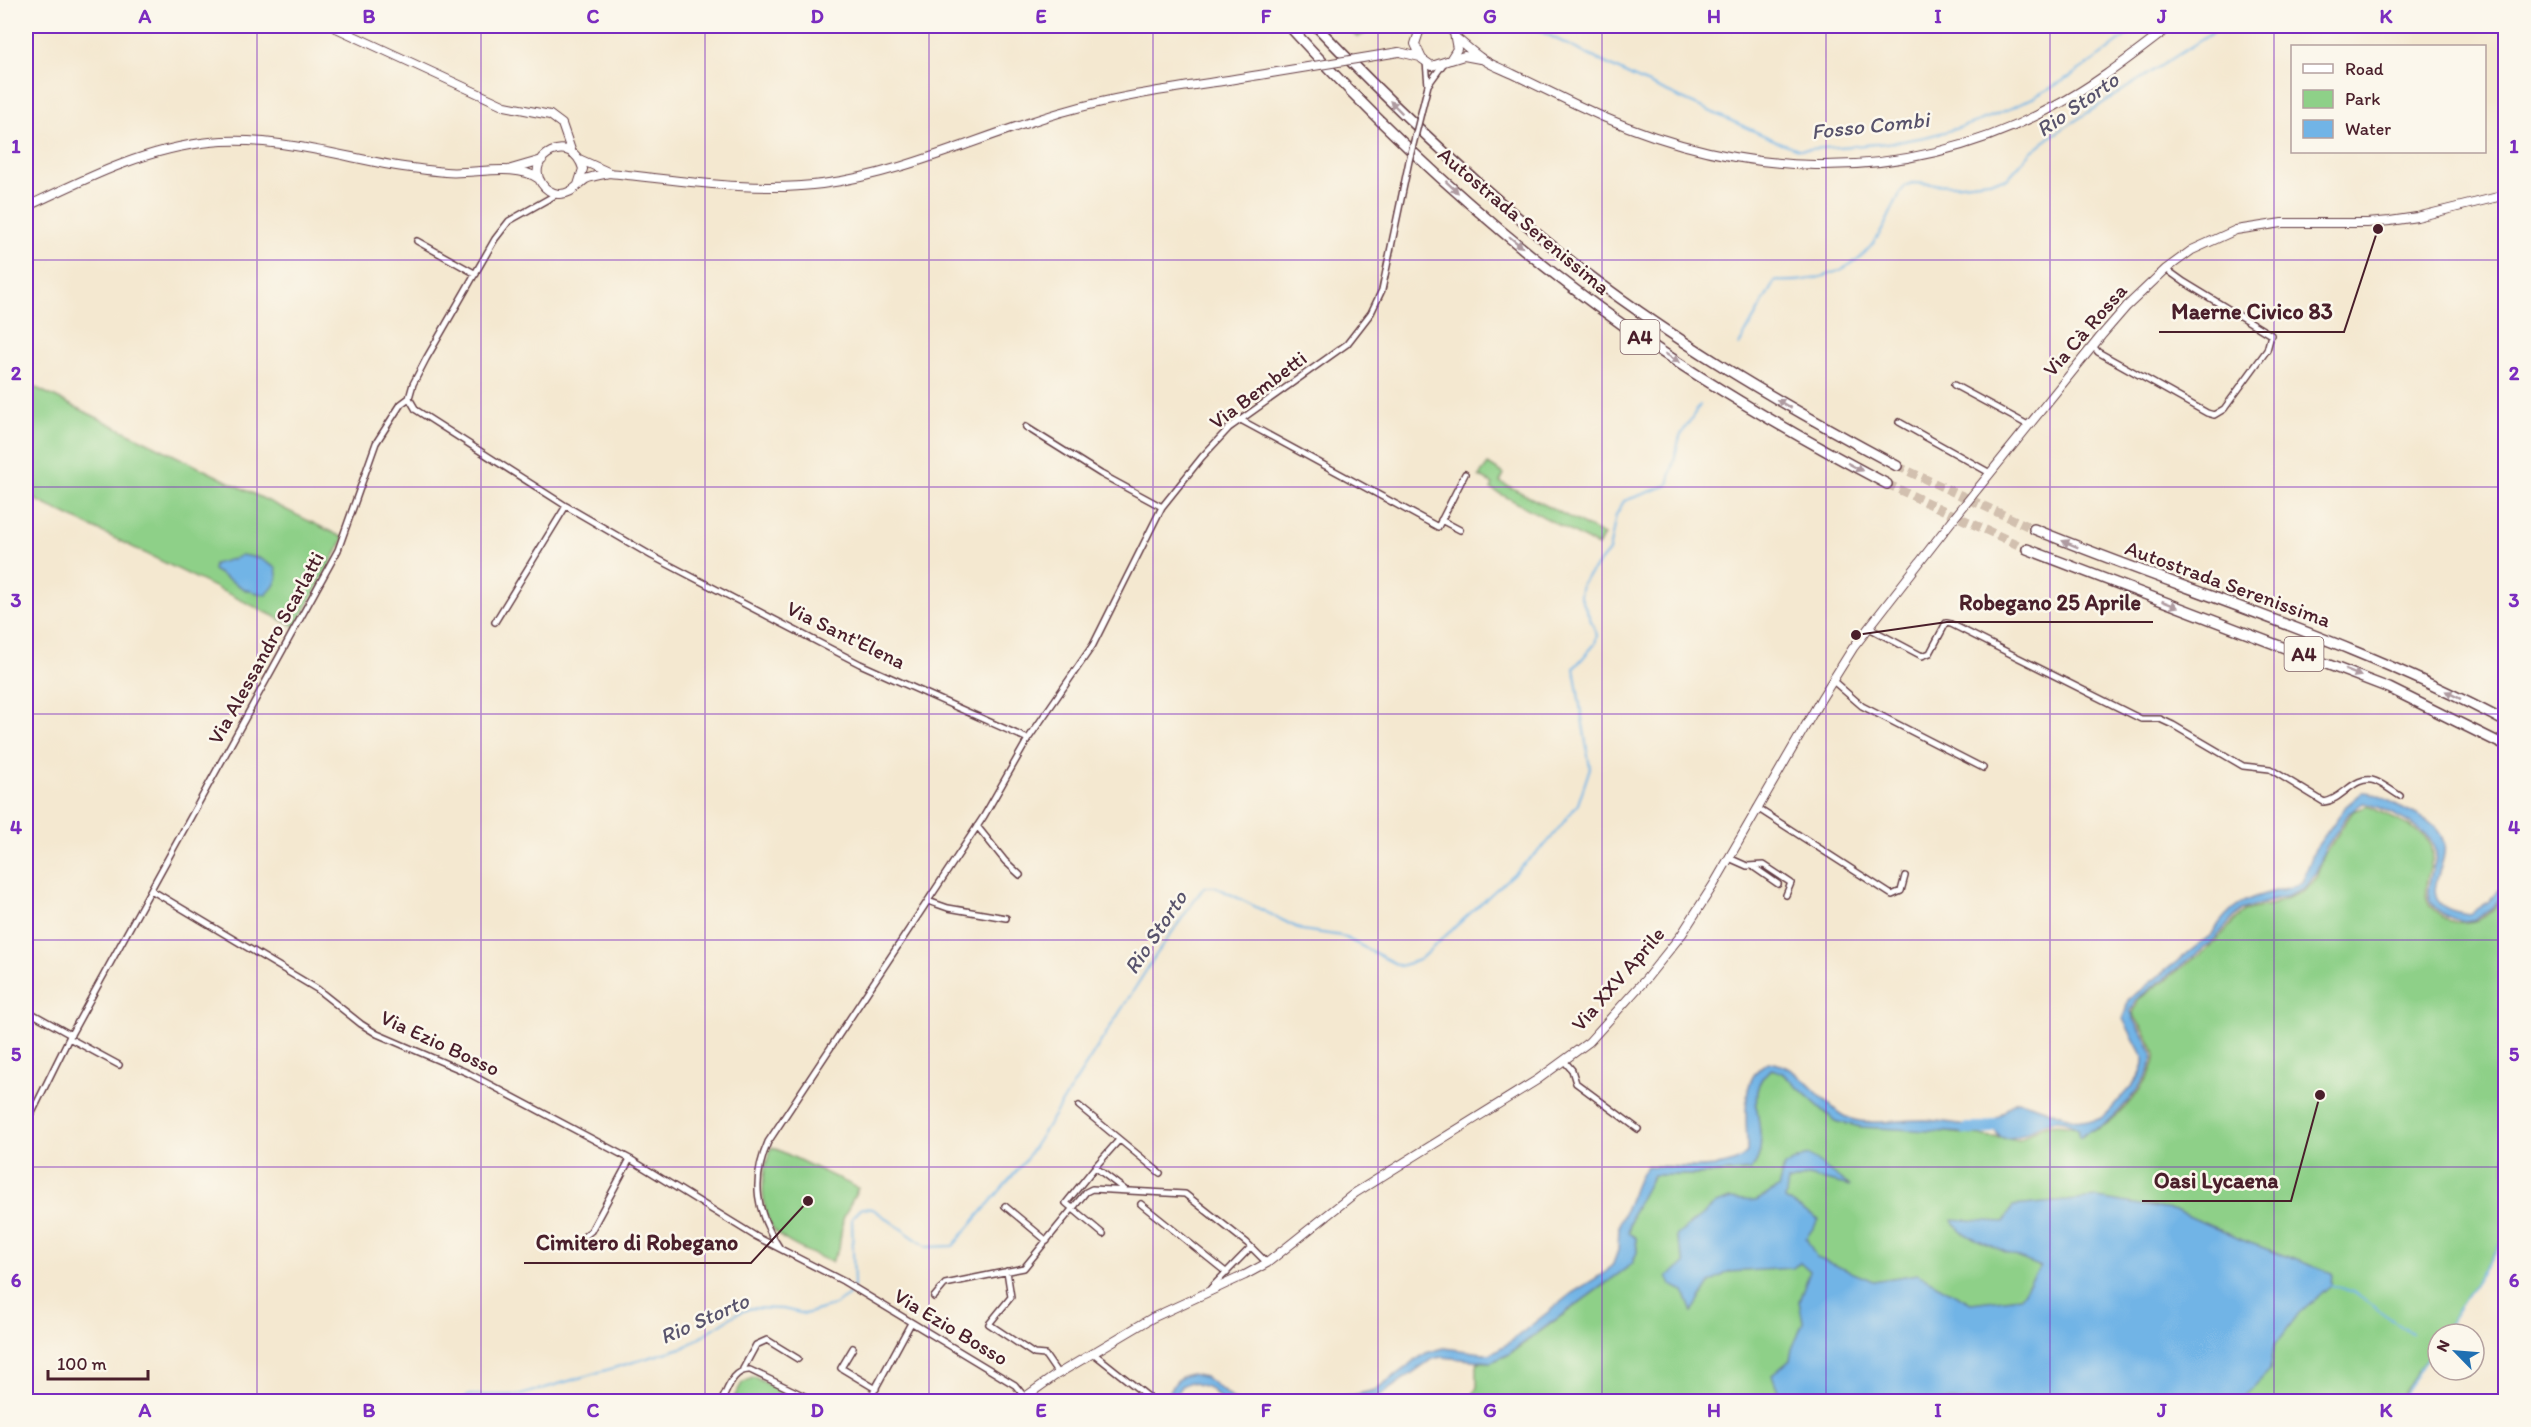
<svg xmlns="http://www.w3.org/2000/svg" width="2531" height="1427" font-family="Itim,sans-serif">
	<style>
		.green { fill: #8ed088; stroke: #6c785a; stroke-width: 1.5 }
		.water { fill: #71b4e6; stroke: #5e6a88; stroke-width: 1.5 }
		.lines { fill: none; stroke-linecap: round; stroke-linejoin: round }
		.stream { stroke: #71b4e6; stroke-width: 2 }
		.river { stroke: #71b4e6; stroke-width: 12 }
		.highway-tunnel { stroke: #d2c0af; stroke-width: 9; stroke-dasharray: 9 4.5; stroke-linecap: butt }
		.street-casing { stroke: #643d44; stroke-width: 8 }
		.secondary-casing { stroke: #643d44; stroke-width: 10 }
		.highway-casing { stroke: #643d44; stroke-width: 12 }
		.street { stroke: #fff; stroke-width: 5 }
		.secondary { stroke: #fff; stroke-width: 8 }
		.highway { stroke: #fff; stroke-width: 9 }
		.street-bridge-casing { stroke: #643d44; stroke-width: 8; stroke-linecap: butt }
		.secondary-bridge-casing { stroke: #643d44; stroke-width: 10; stroke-linecap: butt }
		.street-bridge { stroke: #fff; stroke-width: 5 }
		.secondary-bridge { stroke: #fff; stroke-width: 8 }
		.oneway { fill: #ae9aa0 }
		.grid { fill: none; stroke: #7b2cbf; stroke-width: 1.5; stroke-opacity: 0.55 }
		.labels { text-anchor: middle; stroke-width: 5; stroke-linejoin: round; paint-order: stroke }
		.shield { fill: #fbf7ec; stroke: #7f6065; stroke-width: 1.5 }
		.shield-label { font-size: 20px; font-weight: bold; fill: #4a1f2b }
		.street-label { font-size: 21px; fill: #4a1f2b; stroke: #fbf7ec }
		.water-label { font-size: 22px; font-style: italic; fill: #58536c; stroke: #fbf7ec }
		.leader { fill: none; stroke: #4a1f2b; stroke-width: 2 }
		.callout-dot { fill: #4a1f2b; stroke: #fbf7ec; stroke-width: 2 }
		.callout-label { font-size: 22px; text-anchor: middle; font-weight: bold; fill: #4a1f2b; stroke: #fbf7ec; stroke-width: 5; stroke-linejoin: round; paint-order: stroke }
		.neatline { fill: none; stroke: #7b2cbf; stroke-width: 2 }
		.grid-label { font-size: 20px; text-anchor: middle; font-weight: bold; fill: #7b2cbf }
	</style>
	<rect width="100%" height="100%" fill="#fbf7ec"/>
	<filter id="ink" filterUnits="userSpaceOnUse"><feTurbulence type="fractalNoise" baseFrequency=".0167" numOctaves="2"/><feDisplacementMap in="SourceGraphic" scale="12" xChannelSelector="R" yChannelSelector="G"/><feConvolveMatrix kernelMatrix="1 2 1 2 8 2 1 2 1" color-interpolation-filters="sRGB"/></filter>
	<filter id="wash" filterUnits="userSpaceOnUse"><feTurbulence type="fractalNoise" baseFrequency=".008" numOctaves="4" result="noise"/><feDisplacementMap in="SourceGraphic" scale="24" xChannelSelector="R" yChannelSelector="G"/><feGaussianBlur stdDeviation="1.35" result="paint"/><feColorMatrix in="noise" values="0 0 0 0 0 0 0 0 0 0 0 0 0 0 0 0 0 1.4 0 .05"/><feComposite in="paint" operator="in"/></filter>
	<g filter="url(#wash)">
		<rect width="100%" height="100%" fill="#f4e8d0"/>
		<path class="green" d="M 1341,26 L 1381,26 L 1358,37 Z
			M 26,383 L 344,538 L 296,627 L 26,495 Z
			M 1488,464 L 1504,474 L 1500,482 L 1604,535 L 1598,546 L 1491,489 L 1493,484 L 1479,476 Z
			M 2369,806 C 2384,815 2419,828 2429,842 C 2444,862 2407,891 2439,914 C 2445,918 2448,921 2455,922 C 2482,925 2489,914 2505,896 L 2505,1237 L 2442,1334 L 2438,1334 L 2438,1341 L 2397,1401 L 1469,1402 L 1477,1387 L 1477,1362 L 1491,1362 L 1508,1355 L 1632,1264 L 1637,1252 L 1636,1238 L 1628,1233 L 1633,1212 L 1653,1175 L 1697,1175 L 1750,1170 C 1779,1142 1735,1092 1772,1069 L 1782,1073 L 1835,1121 L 1861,1127 L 1909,1128 L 2020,1140 C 2038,1127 2048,1121 2071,1126 C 2078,1127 2087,1131 2094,1130 C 2112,1128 2159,1073 2155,1054 C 2152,1041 2139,1025 2133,1013 L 2139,999 L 2210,947 L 2244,911 L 2273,904 L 2305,891 L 2316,878 L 2324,855 L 2353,811 Z
			M 772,1147 L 858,1188 L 843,1219 L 839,1248 L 831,1262 C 816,1255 798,1249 784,1239 C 757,1222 760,1172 772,1147 Z
			M 754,1377 L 801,1401 L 732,1401 L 742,1383 Z"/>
		<path class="water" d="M 241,555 L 259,558 L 276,568 C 279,581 275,586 266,595 L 246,590 L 213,570 L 214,564 L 236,558 Z
			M 2363,792 C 2375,791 2390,802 2401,807 C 2416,815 2437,822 2443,840 C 2453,867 2405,906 2470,914 L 2488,902 L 2505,883 L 2505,893 C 2497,902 2489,913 2478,918 C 2462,927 2429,913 2428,893 C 2427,879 2439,861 2435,848 C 2430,831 2379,804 2363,803 L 2349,813 L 2325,849 L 2316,873 L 2305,889 L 2289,896 L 2241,910 L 2211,943 L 2137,999 L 2131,1011 C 2135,1026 2148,1038 2152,1053 C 2158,1070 2119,1114 2105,1124 C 2097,1130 2086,1129 2081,1137 L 2079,1136 L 2079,1130 C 2047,1101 2029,1146 2000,1137 L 1995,1131 L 1993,1121 L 2016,1101 C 2038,1102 2080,1130 2101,1118 C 2110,1113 2117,1102 2124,1094 C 2133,1085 2145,1072 2144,1059 L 2123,1019 L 2128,1000 L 2212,934 C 2230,905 2243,899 2276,891 C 2285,889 2294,887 2302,882 L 2315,849 L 2346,806 Z
			M 1769,1062 C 1804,1066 1820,1106 1851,1119 C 1870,1126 1905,1119 1926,1120 C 1944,1121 1963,1125 1981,1127 L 1984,1132 L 1963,1133 L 1861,1127 L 1835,1121 L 1782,1073 L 1772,1069 C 1735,1092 1779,1141 1750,1170 L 1697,1175 L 1653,1175 L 1633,1212 L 1628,1233 L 1636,1238 L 1637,1252 L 1632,1264 L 1507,1355 L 1491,1362 L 1442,1357 L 1432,1359 L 1381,1395 L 1357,1401 L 1329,1401 L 1375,1390 L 1426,1353 L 1444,1348 L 1490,1354 L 1509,1343 L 1572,1293 L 1606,1272 L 1613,1264 L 1618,1250 L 1619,1225 L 1639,1177 L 1647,1166 C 1674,1165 1729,1174 1747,1153 C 1748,1124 1737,1076 1769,1062 Z
			M 1808,1155 L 1850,1186 L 1808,1176 L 1788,1182 L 1785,1199 L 1819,1220 L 1806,1238 L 1817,1258 L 1873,1281 L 1918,1274 L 1971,1303 L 2020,1297 L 2040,1267 L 1962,1233 L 1952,1219 L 2004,1222 L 2013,1206 L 2098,1198 L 2177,1211 L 2242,1240 L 2332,1273 L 2331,1285 L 2299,1313 L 2274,1347 L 2270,1370 L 2240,1401 L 1782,1401 L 1772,1375 L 1790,1360 L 1792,1349 L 1803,1322 L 1799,1301 L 1810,1271 L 1800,1262 L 1793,1268 L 1728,1272 L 1710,1283 L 1692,1312 L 1684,1292 L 1671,1285 L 1667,1276 L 1685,1264 L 1676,1236 L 1716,1204 L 1730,1199 L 1756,1201 L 1778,1188 L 1784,1166 Z
			M 1191,1374 L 1205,1377 L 1236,1401 L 1224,1401 L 1207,1387 L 1190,1382 L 1181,1386 L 1172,1401 L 1164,1401 C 1172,1389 1175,1376 1191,1374 Z"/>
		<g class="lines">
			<path class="stream" d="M 1530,26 L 1633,77 L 1781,143 L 1799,149 L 1810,149 C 1849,146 1890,145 1929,136 C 1983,123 2038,99 2084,67 C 2103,55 2121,39 2139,26
				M 1739,345 L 1775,281 C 1817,283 1855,273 1879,235 C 1889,220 1894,201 1905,186 L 1912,183 L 1952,185 L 2007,179 L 2032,151 L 2053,135 L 2223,26
				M 2331,1285 L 2353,1292 L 2412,1334
				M 2442,1334 L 2506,1236
				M 456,1402 L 470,1395 L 521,1395 L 685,1347 L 736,1314 L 751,1308 L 783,1309 L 805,1314 L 832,1306 L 848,1296 L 854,1286 L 852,1218 L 862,1208 L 873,1209 L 927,1247 L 953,1246 L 1025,1161 L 1156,955 L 1204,887 L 1216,887 L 1302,930 L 1342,936 L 1400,966 L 1419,960 L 1547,843 L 1578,804 L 1590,768 L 1574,668 L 1595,644 L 1597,635 L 1580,595 L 1582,583 L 1609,551 L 1616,515 L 1624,501 L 1668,485 L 1680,436 L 1700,405
				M 2399,1402 L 2438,1340"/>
			<path class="river" d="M 1966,1129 L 1983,1129 L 2007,1120"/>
		</g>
	</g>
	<g filter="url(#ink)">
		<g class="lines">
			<path class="highway-tunnel" d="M 1897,466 L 2034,529
				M 1887,484 L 2027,549"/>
			<defs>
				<path id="street" d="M 1428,85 L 1444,63
					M 1421,113 L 1428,85 L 1426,62
					M 417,241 L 476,274
					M 2093,346 L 2098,352 L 2207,413 L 2214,415 L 2224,409 L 2267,350 L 2271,335 L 2184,282 L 2166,269
					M 1954,385 L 2028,425
					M 409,398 L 416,410 L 566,506 L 652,556 L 860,664 L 1028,739
					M 1239,419 L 1438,527 L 1465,474
					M 1899,422 L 1990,473
					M 1026,427 L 1101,474 L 1162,507
					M 1441,520 L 1460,530
					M 495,622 L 566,506
					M 1869,628 L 1922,656 L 1930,653 L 1946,623 L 1951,624 L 2141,719 L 2160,719 L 2173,725 L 2243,766 L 2270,769 L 2324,802 C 2343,800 2354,774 2375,781 C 2383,784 2392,791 2400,796
					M 1832,680 L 1862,706 L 1983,768
					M 1757,808 L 1892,895 L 1901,891 L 1905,876
					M 977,826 L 1005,861 L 1020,875
					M 1729,858 L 1747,866 L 1764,865 L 1791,883 L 1786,895
					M 1752,866 L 1778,884
					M 151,890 L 317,989 L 361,1024 L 377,1034 L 468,1073 L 630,1159 L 755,1236 L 843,1281 L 1015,1385 L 1024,1396
					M 928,901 L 948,908 L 1006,918
					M 26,1010 L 71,1035
					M 69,1038 L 119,1065
					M 1565,1062 L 1572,1070 L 1576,1083 L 1638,1129
					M 1079,1106 L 1160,1173
					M 26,1125 L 69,1038 L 338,550 L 376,443 L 401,404 L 409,398 L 413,384 L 426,359 L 495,239 L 509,221 L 557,194
					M 1095,1167 L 1119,1140
					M 1141,1204 L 1227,1273
					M 1005,1206 L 1047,1241
					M 1103,1234 L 1066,1203 L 1095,1167 L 1125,1190
					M 581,1239 L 591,1231 L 630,1159
					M 779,1247 C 756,1212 751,1181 768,1142 L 984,816 L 1028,739 L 1093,645 L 1162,507 L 1202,457 L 1229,428 L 1347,344 L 1371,313 L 1382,290 L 1409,161
					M 1007,1271 L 1011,1297 L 989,1324 L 1034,1354 L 1045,1355 L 1058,1374
					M 1211,1288 L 1251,1247
					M 934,1297 L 945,1284 L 1024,1268 L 1086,1192 L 1092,1189 L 1185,1194 L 1247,1243 L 1267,1263
					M 853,1348 L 841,1368 L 876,1389
					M 1093,1353 L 1151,1399
					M 743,1369 L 756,1345 L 767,1340 L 798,1359
					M 721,1402 C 728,1389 733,1369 750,1370 L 817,1402
					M 868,1402 L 911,1323"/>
				<path id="secondary" d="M 332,26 L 505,106 L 550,115 L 562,124 L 572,153
					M 1427,26 L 1419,32 L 1415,44 L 1422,59 L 1432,66 L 1450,60 L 1457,49 L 1454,33 L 1446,26
					M 1456,38 C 1464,44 1472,52 1481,58 C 1490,65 1503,69 1513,74 C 1534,84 1554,94 1575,104 C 1731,180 1900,190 2055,106 C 2097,84 2134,54 2171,26
					M 1399,52 L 1420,57
					M 1451,60 L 1464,56 L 1480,59
					M 579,159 L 608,172
					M 511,169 L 542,160
					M 578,185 L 583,169 C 572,130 523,157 542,184 C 545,189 552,193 558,194 C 571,195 577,185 586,179 C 593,176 602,175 609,173 C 679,180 752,193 822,184 C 907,173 984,134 1066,111 C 1132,92 1203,85 1271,73
					M 26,207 C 85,179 143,149 210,142 C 271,136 332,154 391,165 C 408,168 427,170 445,172 C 472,175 516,162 539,179
					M 1018,1402 L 1056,1375 L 1152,1318 L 1245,1275 L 1267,1263 L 1355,1193 L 1537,1080 L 1589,1042 L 1646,979 L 1682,934 L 1714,884 L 1821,699 L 1853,648 L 1954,518 L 2101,336 L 2127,306 L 2166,269 L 2192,250 L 2236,230 L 2282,223 L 2367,223 L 2390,221 L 2417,217 L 2506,195"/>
				<path id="highway" d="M 1289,26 C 1389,136 1502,239 1623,325 C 1707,385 1796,436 1887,484
					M 1316,26 C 1394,107 1475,184 1563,255 C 1666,337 1781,404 1897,466
					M 2034,529 C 2191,593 2356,641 2506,722
					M 2027,549 L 2389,688 L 2506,746"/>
			</defs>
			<use href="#street" class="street-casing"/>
			<use href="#secondary" class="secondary-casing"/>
			<use href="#highway" class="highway-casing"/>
			<use href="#street" class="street"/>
			<use href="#secondary" class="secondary"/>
			<use href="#highway" class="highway"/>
			<defs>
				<path id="street-bridge" d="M 1409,161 L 1421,113"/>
				<path id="secondary-bridge" d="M 1271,73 L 1399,52"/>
			</defs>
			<use href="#street-bridge" class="street-bridge-casing"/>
			<use href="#secondary-bridge" class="secondary-bridge-casing"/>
			<use href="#street-bridge" class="street-bridge"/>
			<use href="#secondary-bridge" class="secondary-bridge"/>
		</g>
		<defs><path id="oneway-solid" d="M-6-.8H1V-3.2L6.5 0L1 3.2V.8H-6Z" transform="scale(1.5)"/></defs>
		<g class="oneway">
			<use href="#oneway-solid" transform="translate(1396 107) rotate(-135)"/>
			<use href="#oneway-solid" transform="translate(1452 187) rotate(43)"/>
			<use href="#oneway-solid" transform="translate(1516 242) rotate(39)"/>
			<use href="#oneway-solid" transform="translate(1672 358) rotate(33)"/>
			<use href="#oneway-solid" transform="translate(1784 404) rotate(-149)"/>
			<use href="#oneway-solid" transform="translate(1855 467) rotate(28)"/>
			<use href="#oneway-solid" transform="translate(2070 544) rotate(-158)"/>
			<use href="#oneway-solid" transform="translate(2170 604) rotate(21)"/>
			<use href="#oneway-solid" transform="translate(2353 673) rotate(22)"/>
			<use href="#oneway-solid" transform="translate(2453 695) rotate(-153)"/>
		</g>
	</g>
	<path class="grid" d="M 257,26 L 257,1402M 481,26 L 481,1402M 705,26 L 705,1402M 929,26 L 929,1402M 1153,26 L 1153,1402M 1378,26 L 1378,1402M 1602,26 L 1602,1402M 1826,26 L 1826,1402M 2050,26 L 2050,1402M 2274,26 L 2274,1402M 26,260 L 2506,260M 26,487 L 2506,487M 26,714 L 2506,714M 26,940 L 2506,940M 26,1167 L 2506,1167"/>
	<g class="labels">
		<g class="shield">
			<rect x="1620.5" y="320" width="39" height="34" rx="4.5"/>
			<rect x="2284.5" y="637" width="39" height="34" rx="4.5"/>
		</g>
		<g class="shield-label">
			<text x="1640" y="344">A4</text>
			<text x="2304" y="661">A4</text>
		</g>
		<g class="street-label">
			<text transform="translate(1524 221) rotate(40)" y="7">Autostrada Serenissima</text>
			<text transform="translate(2085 330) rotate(-49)" y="7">Via Cà Rossa</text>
			<text transform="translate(1258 390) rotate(-37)" y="7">Via Bembetti</text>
			<text transform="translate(2228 584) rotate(20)" y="7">Autostrada Serenissima</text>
			<text transform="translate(846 635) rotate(26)" y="7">Via Sant'Elena</text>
			<text transform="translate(266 648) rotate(-61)" y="7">Via Alessandro Scarlatti</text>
			<text transform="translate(1618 979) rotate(-49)" y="7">Via XXV Aprile</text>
			<text transform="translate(440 1043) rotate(25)" y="7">Via Ezio Bosso</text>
			<text transform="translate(951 1327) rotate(31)" y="7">Via Ezio Bosso</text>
		</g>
		<g class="water-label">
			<text transform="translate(2077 104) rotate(-35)" y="8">Rio Storto</text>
			<text transform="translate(1870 125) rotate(-6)" y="8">Fosso Combi</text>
			<text transform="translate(1155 932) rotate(-56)" y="8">Rio Storto</text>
			<text transform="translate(704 1318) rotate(-24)" y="8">Rio Storto</text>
		</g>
	</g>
	<path class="leader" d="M2378 229L2344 332H2159M1856 635L1947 622H2153M2320 1095L2291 1201H2142M808 1201L751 1263H524"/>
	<g class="callout-dot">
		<circle cx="2378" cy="229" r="6"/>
		<circle cx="1856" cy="635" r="6"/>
		<circle cx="2320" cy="1095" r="6"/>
		<circle cx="808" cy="1201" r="6"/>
	</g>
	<g class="callout-label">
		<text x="2252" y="319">Maerne Civico 83</text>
		<text x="2050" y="610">Robegano 25 Aprile</text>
		<text x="2216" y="1188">Oasi Lycaena</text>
		<text x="637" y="1250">Cimitero di Robegano</text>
	</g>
	<rect width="2531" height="1427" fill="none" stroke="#fbf7ec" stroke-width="66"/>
	<rect x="2291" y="45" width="195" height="108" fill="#fbf7ec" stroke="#b4a19f" stroke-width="1.5"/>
	<rect x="2303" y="64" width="30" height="9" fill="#ffffff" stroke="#b4a19f" stroke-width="1.5"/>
	<text x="2345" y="75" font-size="18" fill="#4a1f2b">Road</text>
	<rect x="2303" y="90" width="30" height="18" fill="#8ed088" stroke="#b4a19f" stroke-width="1.5"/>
	<text x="2345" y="105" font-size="18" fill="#4a1f2b">Park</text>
	<rect x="2303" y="120" width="30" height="18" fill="#71b4e6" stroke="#b4a19f" stroke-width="1.5"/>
	<text x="2345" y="135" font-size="18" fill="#4a1f2b">Water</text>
	<g transform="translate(2456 1352) rotate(295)"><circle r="28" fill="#fbf7ec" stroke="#b4a19f" stroke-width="1.5"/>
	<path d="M0-4.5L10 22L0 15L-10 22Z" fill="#1f6fb2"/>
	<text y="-9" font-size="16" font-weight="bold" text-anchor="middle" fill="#4a1f2b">N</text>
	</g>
	<path d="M48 1370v9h100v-9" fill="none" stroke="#4a1f2b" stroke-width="3"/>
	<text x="57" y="1370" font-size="18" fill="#4a1f2b" stroke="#fbf7ec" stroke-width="4.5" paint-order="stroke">100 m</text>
	<rect x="33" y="33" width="2465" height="1361" class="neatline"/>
	<g class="grid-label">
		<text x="145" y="23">A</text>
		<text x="369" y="23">B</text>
		<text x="593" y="23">C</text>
		<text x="817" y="23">D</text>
		<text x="1041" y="23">E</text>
		<text x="1266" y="23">F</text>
		<text x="1490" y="23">G</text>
		<text x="1714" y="23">H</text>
		<text x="1938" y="23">I</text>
		<text x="2162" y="23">J</text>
		<text x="2386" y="23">K</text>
		<text x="16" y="153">1</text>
		<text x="2514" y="153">1</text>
		<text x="16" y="380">2</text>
		<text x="2514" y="380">2</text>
		<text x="16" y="607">3</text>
		<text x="2514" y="607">3</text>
		<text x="16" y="834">4</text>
		<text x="2514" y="834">4</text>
		<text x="16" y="1061">5</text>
		<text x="2514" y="1061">5</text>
		<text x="16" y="1287">6</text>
		<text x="2514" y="1287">6</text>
		<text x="145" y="1417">A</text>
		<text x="369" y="1417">B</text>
		<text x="593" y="1417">C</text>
		<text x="817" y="1417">D</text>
		<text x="1041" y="1417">E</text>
		<text x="1266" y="1417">F</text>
		<text x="1490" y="1417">G</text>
		<text x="1714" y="1417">H</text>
		<text x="1938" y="1417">I</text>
		<text x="2162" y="1417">J</text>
		<text x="2386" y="1417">K</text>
	</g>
</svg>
